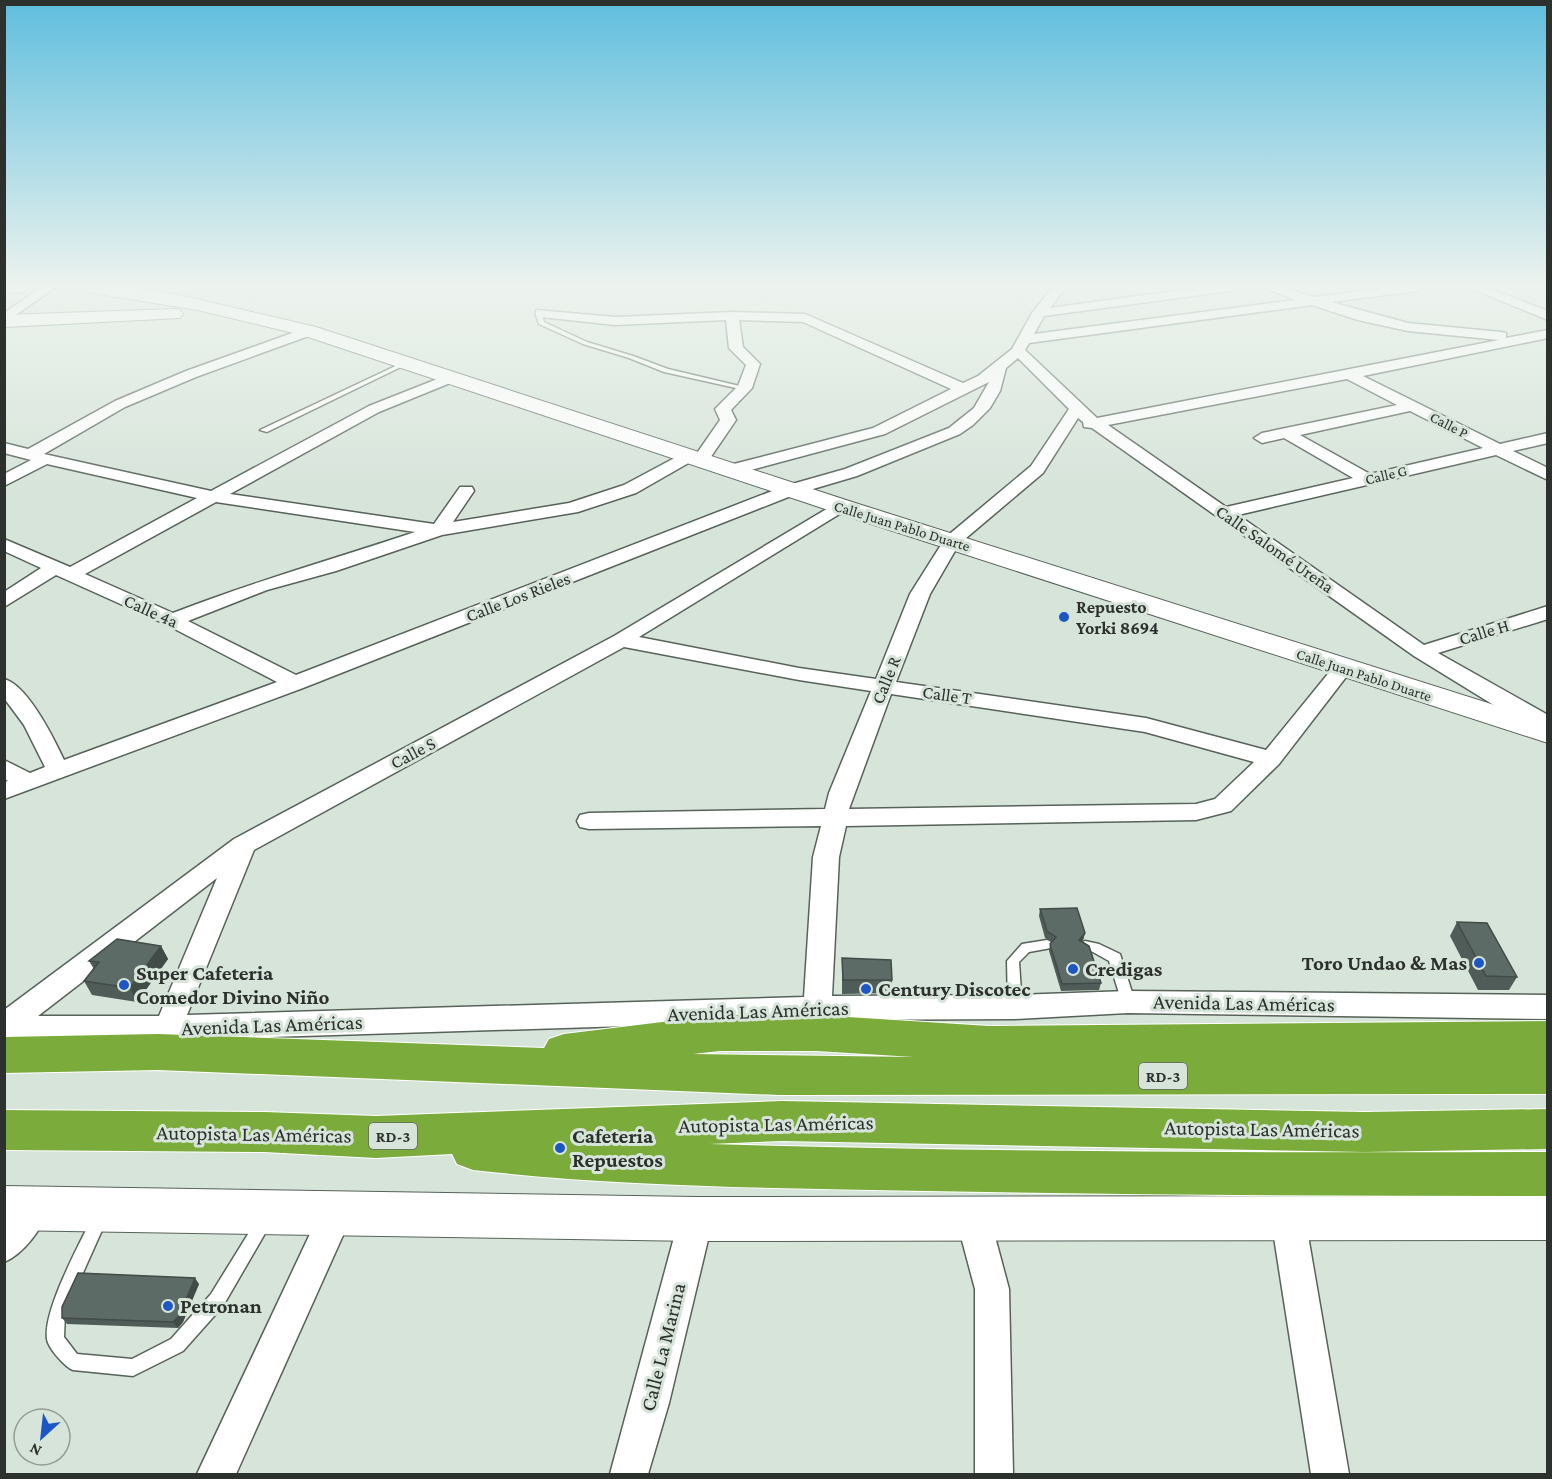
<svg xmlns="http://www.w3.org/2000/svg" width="1552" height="1479" font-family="'Crimson Pro',serif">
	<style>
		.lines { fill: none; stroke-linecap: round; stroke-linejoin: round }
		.lane-casing { stroke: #576259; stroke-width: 3 }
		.street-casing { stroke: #576259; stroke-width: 3 }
		.secondary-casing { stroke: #576259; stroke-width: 2 }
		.highway-casing { stroke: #fff; stroke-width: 2 }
		.lane { fill: #fff; fill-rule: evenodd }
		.street { fill: #fff; fill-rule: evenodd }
		.secondary { fill: #fff; fill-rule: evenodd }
		.highway { fill: #7bab3a; fill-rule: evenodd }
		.wall { fill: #505c58 }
		.shaded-wall { fill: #414b47 }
		.building { fill: #5d6b66; stroke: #414b47; stroke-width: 1.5 }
		.poi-dot { fill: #1e56c3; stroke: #d7e4da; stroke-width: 2 }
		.labels { text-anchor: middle; stroke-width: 6; stroke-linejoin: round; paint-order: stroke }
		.far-street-label { font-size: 15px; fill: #2c312d; stroke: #d7e4da }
		.shield { fill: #d7e4da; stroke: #5f6761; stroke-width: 1.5 }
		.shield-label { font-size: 16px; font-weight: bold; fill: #2c312d }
		.street-label { font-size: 18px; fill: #2c312d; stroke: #d7e4da }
		.poi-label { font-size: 18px; font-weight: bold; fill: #2c312d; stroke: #d7e4da; text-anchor: start }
		.near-poi-label { font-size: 21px; font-weight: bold; fill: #2c312d; stroke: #d7e4da; text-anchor: start }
		.near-street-label { font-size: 21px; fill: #2c312d; stroke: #d7e4da }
	</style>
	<rect width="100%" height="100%" fill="#d7e4da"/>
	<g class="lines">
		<defs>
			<path id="lane" d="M 1540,287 L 1548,287 L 1548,290 L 1541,288 Z
				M 539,312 L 544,313 L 542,315 L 544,322 L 587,342 L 633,356 L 668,369 L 748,388 L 745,390 L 664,372 L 629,358 L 583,344 L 539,324 L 536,315 Z
				M 404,362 L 409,363 L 267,432 L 260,430 Z
				M 1047,940 L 1051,942 L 1053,945 L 1051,948 L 1029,952 L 1019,962 L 1022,1007 L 1020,1011 L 1015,1012 L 1010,1011 L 1008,1007 L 1007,961 L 1022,944 Z
				M 1085,941 L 1099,944 L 1120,954 L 1135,1002 L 1133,1006 L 1128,1007 L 1123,1006 L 1109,961 L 1093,952 L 1081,949 L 1079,946 L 1081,943 Z
				M 99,1212 L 104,1214 L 107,1219 L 65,1313 L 64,1337 L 77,1354 L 132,1359 L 171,1339 L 211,1294 L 258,1218 L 263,1216 L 268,1218 L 271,1223 L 223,1306 L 183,1351 L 133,1376 L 73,1370 C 65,1367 48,1348 47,1339 C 43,1310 80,1243 94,1214 Z"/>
			<path id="street" d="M 42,287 L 56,287 L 4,323 L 4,313 Z
				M 1053,287 L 1066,287 L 1050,308 L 1203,287 L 1236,287 L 1230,291 L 1044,316 L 1034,334 L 1295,300 L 1263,287 L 1282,287 L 1314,297 L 1390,287 L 1423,287 L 1417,291 L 1331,302 L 1408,323 L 1501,332 L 1506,333 L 1506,338 L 1548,330 L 1548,338 L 1363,376 L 1500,444 L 1548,433 L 1548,443 L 1513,451 L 1548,468 L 1548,480 L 1496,455 L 1238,515 L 1424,645 L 1548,606 L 1548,619 L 1438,653 L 1548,715 L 1548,731 L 1505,712 L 1414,656 L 1092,428 L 1084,427 L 1083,422 L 1078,418 L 1043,473 L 959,544 L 930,594 L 896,682 L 1146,718 L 1266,750 L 1336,664 L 1350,664 L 1353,668 L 1279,764 L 1231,811 L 1196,820 L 846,826 L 839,857 L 832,996 L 1015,995 L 1128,991 L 1548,995 L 1548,1019 L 1128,1013 L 1015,1019 L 817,1020 L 178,1040 L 173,1049 L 163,1052 L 153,1049 L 148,1040 L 4,1040 L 4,1010 L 234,839 L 614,636 L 840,501 L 846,502 L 849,506 L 846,510 L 639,637 L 799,668 L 876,679 L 910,594 L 946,537 L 1031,466 L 1069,409 L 1018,358 L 1006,368 L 1000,391 L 990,408 L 973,425 L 960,434 L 857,476 L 796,494 L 303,688 L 4,799 L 4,782 L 8,781 L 4,778 L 4,760 L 30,773 L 45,767 L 24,725 L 4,698 L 4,679 C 28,685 54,739 64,760 L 277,682 L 165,624 L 56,575 L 4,607 L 4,592 L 41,568 L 4,551 L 4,539 L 70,567 L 197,498 L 47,464 L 4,486 L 4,474 L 31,460 L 4,453 L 4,443 L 28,449 L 115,401 L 186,371 L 309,327 L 316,331 L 314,334 L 196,377 L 125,407 L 44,454 L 211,491 L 369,406 L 450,374 L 455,375 L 457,378 L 455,381 L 379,412 L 230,494 L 434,524 L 460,487 L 472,487 L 474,491 L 453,522 L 569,503 L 624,485 L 682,454 L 688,452 L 695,456 L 720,420 L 715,409 L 738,386 L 746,365 L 729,348 L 726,320 L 615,325 L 541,317 L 536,316 L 536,310 L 615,317 L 732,312 L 805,314 L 963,383 L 978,376 L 1012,349 L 1032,313 ZM 1312,305 L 1358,320 L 1408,331 L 1499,340 L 1097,418 L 1025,350 L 1029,343 ZM 739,320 L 803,322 L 951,389 L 873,428 L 726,466 L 724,470 L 732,475 L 885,434 L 989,382 L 974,408 L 949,428 L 845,469 L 785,486 L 296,675 L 188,621 L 267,590 L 336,571 L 442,535 L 578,512 L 636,493 L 692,461 L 700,466 L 706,464 L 736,420 L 731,410 L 752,388 L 760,364 L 743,347 ZM 1347,379 L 1397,405 L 1262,433 L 1254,438 L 1262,443 L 1284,438 L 1353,478 L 1226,507 L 1108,425 ZM 1410,411 L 1483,448 L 1370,474 L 1300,435 ZM 216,502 L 415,532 C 334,559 252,582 173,613 L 85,574 ZM 624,647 L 799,680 L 871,691 L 829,793 L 825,809 L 589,813 L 580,815 L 577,821 L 580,827 L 589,829 L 821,826 L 813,857 L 804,997 L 187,1015 L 254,850 ZM 891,694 L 1145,732 L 1254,762 L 1215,799 L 1196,804 L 849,809 ZM 217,878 L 159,1016 L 38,1016 Z
				M 1468,287 L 1485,287 L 1548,311 L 1548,320 Z
				M 34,1193 L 46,1197 L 50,1208 C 42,1228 24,1254 4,1262 C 4,1231 0,1206 34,1193 Z
				M 337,1197 L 349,1202 L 353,1213 L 236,1474 L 197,1474 L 325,1202 Z
				M 973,1202 L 985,1207 L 990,1218 L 1009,1289 L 1013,1474 L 975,1474 L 975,1289 L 956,1218 L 961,1207 Z
				M 1288,1202 L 1300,1207 L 1305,1218 L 1349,1474 L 1311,1474 L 1271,1218 L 1276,1207 Z
				M 696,1203 L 708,1208 L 713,1219 L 669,1403 L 648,1474 L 610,1474 L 679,1219 L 684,1208 Z"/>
			<path id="secondary" d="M 4,287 L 31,287 L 22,292 L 4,293 Z
				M 77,287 L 129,287 L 170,293 L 316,327 L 849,501 L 1548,722 L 1548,743 L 831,511 L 302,335 L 198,310 L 86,292 Z
				M 174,309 L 180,310 L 183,314 L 180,318 L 4,327 L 4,315 Z
				M 4,1186 L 696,1197 L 1548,1196 L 1548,1240 L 696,1241 L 4,1230 Z"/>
			<path id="highway" d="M 720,1015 L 816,1015 L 989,1026 L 1548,1021 L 1548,1094 L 779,1095 L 158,1070 L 4,1073 L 4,1037 L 158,1034 L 544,1048 L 549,1039 L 564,1034 ZM 720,1051 L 816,1051 L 914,1057 L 693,1054 Z
				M 782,1101 L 1364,1112 L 1548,1109 L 1548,1149 L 1364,1152 L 782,1141 L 709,1144 C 989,1152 1268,1153 1548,1152 L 1548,1196 C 1340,1196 1133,1195 926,1191 C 775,1188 624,1187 473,1170 L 457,1164 L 452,1154 L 376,1158 L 264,1152 L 4,1150 L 4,1110 L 264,1112 L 376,1116 Z"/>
		</defs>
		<use href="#lane" class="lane-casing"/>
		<use href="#street" class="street-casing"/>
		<use href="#secondary" class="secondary-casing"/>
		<use href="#highway" class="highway-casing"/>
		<use href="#lane" class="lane"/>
		<use href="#street" class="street"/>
		<use href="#secondary" class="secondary"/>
		<use href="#highway" class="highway"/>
	</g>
	<path class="wall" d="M 1040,909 L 1085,933 L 1083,940 L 1081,942 L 1101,983 L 1099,990 L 1061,991 L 1049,951 L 1050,944 L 1052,942 L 1045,938 L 1039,916 Z
		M 1457,922 L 1517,977 L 1509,990 L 1478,990 L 1450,936 Z
		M 161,946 L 168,959 L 137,1002 L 92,995 L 84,981 L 94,969 L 89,961 Z
		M 842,958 L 892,980 L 891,993 L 842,994 Z
		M 199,1284 L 183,1322 L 178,1328 L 67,1324 L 62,1318 Z"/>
	<path class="shaded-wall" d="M 1085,933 L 1083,940 L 1077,947 L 1079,940 Z
		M 161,946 L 168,959 L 137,1002 L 130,988 Z
		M 195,1278 L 199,1284 L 183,1322 L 178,1328 L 173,1322 Z"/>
	<path class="building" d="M 1077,908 L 1085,933 L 1079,940 L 1089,946 L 1101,983 L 1062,984 L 1050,944 L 1056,937 L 1047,931 L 1040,909 Z
		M 1457,922 L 1487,923 L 1517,977 L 1486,976 Z
		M 117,939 L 161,946 L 130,988 L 84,981 L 99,962 L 89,961 Z
		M 842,958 L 891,960 L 892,980 L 843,980 Z
		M 78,1273 L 195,1278 L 179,1316 L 173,1322 L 62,1318 L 62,1307 Z"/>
	<linearGradient id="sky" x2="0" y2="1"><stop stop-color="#5fbede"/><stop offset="0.58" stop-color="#edf3ee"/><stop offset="1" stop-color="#edf3ee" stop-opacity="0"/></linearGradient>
	<rect width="1552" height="494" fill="url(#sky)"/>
	<g class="poi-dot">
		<circle cx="1064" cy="617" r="6"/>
		<circle cx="1479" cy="963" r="6"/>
		<circle cx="1073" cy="969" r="6"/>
		<circle cx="124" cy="985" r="6"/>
		<circle cx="866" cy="989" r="6"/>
		<circle cx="560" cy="1148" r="6"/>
		<circle cx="168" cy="1306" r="6"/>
	</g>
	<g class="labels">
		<g class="far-street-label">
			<text transform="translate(1449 425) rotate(27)" y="5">Calle P</text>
			<text transform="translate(1386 475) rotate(-13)" y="5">Calle G</text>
			<text transform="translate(902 526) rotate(17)" y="5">Calle Juan Pablo Duarte</text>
			<text transform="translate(1364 675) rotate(18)" y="5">Calle Juan Pablo Duarte</text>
		</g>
		<g class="shield">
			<rect x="1139" y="1063" width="48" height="26" rx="4.5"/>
			<rect x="369" y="1123" width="48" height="26" rx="4.5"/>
		</g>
		<g class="shield-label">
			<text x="1163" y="1082">RD-3</text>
			<text x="393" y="1142">RD-3</text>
		</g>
		<g class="street-label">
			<text transform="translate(1275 549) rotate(35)" y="6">Calle Salomé Ureña</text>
			<text transform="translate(518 597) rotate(-21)" y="6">Calle Los Rieles</text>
			<text transform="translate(151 611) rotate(24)" y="6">Calle 4a</text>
			<text transform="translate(1484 632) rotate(-17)" y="6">Calle H</text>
			<text transform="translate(886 680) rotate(-68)" y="6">Calle R</text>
			<text transform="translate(947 695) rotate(8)" y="6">Calle T</text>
			<text transform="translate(413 753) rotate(-28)" y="6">Calle S</text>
		</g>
		<g class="poi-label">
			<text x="1076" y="613">Repuesto<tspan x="1076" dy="21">Yorki 8694</tspan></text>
		</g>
		<g class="near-poi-label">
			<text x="1467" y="970" text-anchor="end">Toro Undao &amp; Mas</text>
			<text x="1085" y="976">Credigas</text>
			<text x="136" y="980">Super Cafeteria<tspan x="136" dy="24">Comedor Divino Niño</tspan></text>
			<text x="878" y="996">Century Discotec</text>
			<text x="572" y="1143">Cafeteria<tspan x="572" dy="24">Repuestos</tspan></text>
			<text x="180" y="1313">Petronan</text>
		</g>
		<g class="near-street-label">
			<text transform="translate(1244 1003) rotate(1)" y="7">Avenida Las Américas</text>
			<text transform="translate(758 1011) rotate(-2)" y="7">Avenida Las Américas</text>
			<text transform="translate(272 1025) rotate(-2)" y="7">Avenida Las Américas</text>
			<text transform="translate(776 1124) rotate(-1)" y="7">Autopista Las Américas</text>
			<text transform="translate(1262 1129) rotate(1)" y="7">Autopista Las Américas</text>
			<text transform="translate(254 1134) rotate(1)" y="7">Autopista Las Américas</text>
			<text transform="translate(663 1347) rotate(-76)" y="7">Calle La Marina</text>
		</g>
	</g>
	<rect width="1552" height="1479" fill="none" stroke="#2c312d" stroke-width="12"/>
	<g transform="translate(42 1437) rotate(207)"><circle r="28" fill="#d7e4da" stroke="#939c95" stroke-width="1.5"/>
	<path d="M0-4.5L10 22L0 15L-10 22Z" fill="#1e56c3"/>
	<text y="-9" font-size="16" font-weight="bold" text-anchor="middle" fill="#2c312d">N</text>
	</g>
</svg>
